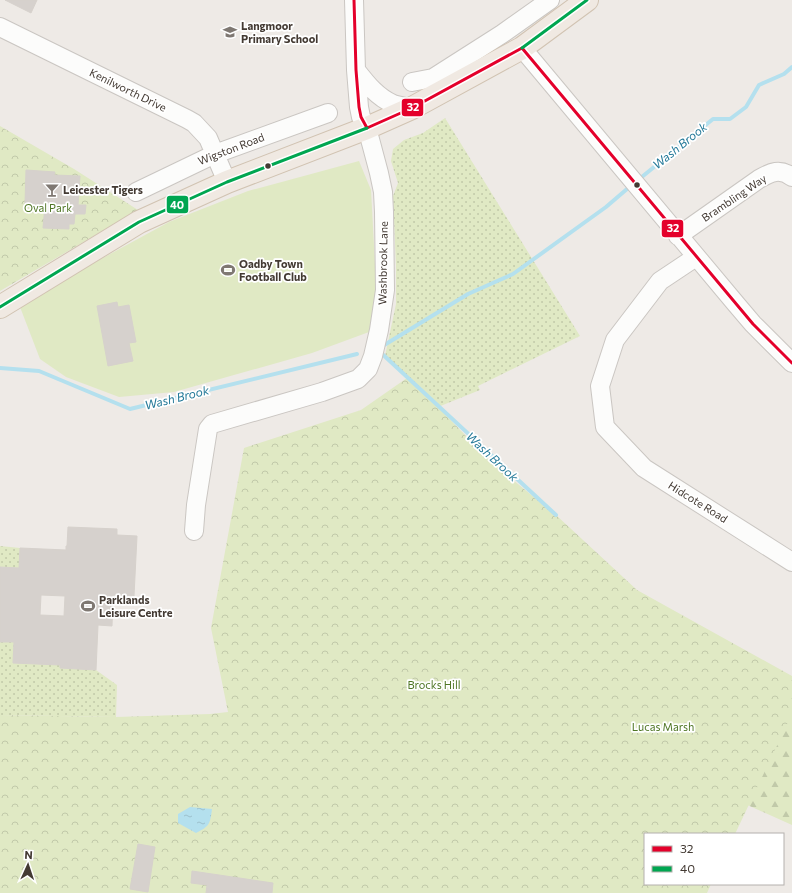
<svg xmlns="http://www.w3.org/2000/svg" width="792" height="893" font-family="Commissioner,sans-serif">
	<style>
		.grass { fill: url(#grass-dots) }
		.forest { fill: url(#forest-firs) }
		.park { fill: url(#park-crowns) }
		.pitch { fill: #e0e9c4 }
		.water { fill: url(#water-ripples) }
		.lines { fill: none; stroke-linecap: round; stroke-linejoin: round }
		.stream { stroke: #b4e0ee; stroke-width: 4 }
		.building { fill: #d6d1cd; stroke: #d6d1cc; fill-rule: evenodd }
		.minor-casing { stroke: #cac6c2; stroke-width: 20 }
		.major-casing { stroke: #d1c3b2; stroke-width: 24 }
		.minor { stroke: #fcfcfb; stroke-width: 18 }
		.major { stroke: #f0e9e2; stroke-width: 22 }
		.bus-1-casing { stroke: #fff; stroke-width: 6 }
		.bus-2-casing { stroke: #fff; stroke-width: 6 }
		.bus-1 { stroke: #e4002b; stroke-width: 3 }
		.bus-2 { stroke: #00a651; stroke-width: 3 }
		.bus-dot { fill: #433a33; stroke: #fff; stroke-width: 1.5 }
		.labels { text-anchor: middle; stroke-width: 3.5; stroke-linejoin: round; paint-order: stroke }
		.poi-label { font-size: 11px; font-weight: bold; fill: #433a33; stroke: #fff; text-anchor: start }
		.street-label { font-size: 11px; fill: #433a33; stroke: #fff }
		.park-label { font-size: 11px; fill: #4f7625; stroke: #fff }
		.water-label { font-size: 12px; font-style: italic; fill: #257a99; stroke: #fff }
		.line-badge { stroke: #fff; stroke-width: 1.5 }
		.badge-label { font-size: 11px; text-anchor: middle; font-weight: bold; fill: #fff }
	</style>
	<defs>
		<pattern id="grass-dots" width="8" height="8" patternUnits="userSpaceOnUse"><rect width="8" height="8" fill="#e0e9c4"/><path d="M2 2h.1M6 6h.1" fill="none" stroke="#c1c9a9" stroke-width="1.8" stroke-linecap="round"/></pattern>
		<pattern id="forest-firs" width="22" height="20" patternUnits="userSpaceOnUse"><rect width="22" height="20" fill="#e0e9c4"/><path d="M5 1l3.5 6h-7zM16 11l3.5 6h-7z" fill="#c1c9a9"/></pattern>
		<pattern id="park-crowns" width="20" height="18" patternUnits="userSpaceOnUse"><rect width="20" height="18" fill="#e0e9c4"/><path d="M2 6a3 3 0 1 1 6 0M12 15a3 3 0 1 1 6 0" fill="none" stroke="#c1c9a9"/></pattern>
		<pattern id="water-ripples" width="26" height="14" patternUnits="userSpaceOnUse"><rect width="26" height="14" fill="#b4e0ee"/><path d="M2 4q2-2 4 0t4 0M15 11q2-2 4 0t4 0" fill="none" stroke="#9cc1cd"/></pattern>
	</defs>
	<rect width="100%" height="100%" fill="#eeeae6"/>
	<path class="grass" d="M 445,118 L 580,336 L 478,386 L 480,390 L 438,407 L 385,356 L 396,304 L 396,265 L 393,196 L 398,183 L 391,161 L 393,149 L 404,140 L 423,133 Z
		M 0,546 L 20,548 L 19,568 L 0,567 Z
		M 0,642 L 14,642 L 13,663 L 60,665 L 60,668 L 96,670 L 117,685 L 116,717 L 0,715 Z"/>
	<path class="forest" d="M 792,711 L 792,825 L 743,803 Z"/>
	<path class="park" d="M 0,126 L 74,169 L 138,210 L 0,291 Z
		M 407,378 L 438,407 L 492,463 L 556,515 L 637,590 L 792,676 L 792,714 L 735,834 L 645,834 L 645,884 L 711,884 L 707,893 L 0,893 L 0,715 L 116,717 L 210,714 L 228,712 L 211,628 L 244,448 L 361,410 Z"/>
	<path class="pitch" d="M 359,161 L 371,190 L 376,283 L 372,328 L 369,332 L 312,353 L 174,392 L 119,397 L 66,377 L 40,359 L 20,307 L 55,284 L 169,222 L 248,191 Z"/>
	<path class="water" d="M 190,807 L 212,809 C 210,824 210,826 196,833 L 178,823 L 178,814 Z"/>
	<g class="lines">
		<path class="stream" d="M 643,176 L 713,119 L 730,119 L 746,107 L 759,85 L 784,74 L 792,67
			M 381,347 L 468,294 L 513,274 L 606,207 L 627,189
			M 379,351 L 556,515
			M 0,368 L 39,371 L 130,409 L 357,354"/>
	</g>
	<path class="building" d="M 5,0 L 37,0 L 31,13 Z
		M 26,170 L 55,172 L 54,175 L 80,176 L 78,205 L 86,205 L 85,214 L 75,214 L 74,224 L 69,224 L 69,229 L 43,228 L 45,205 L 25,204 Z
		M 117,302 L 118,307 L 129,305 L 136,342 L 129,343 L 133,361 L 108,366 L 97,306 Z
		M 68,527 L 117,529 L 117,535 L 137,536 L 134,596 L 113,595 L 112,626 L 98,625 L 96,670 L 60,668 L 60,665 L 13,663 L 14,642 L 0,642 L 0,567 L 19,568 L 20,548 L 66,550 L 66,546 L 67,546 ZM 41,595 L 65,596 L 64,616 L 40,615 Z
		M 138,844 L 155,847 L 148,892 L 130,889 Z
		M 192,871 L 273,883 L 272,893 L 206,893 L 207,885 L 191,883 Z"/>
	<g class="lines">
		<defs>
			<path id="minor" d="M 0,27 L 187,119 L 194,123 L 208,138 L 227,182
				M 522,48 L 736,304 L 753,324 L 792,363
				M 356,70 C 367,84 377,97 393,104 C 399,106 406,107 412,108
				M 412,82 L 433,78 L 502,34 L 550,0
				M 136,192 L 215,154 L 328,113
				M 678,236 L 759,179 C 771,172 780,168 792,177
				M 696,257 L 660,281 L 615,340 L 600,386 L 605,427 L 644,468 L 792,562
				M 194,531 L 196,505 L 208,429 L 212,424 L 322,392 L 358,379 L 368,369 L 373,356 L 379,330 L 385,290 L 384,212 L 383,192 L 379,173 L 367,128 L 361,117 L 359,107 L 356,70 L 354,0"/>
			<path id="major" d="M 0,307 L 139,222 L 227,182 L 367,128 L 412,108 L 522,48 L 587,0"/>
		</defs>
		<use href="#minor" class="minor-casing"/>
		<use href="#major" class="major-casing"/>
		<use href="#minor" class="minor"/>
		<use href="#major" class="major"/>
		<defs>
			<path id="bus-1" d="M 354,0 L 356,70 L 359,107 L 361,117 L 367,128 L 412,108 L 522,48 L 753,324 L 792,363"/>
			<path id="bus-2" d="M 522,48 L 587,0
				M 0,307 L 139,222 L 227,182 L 367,128"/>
		</defs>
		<use href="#bus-1" class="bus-1-casing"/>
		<use href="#bus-2" class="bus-2-casing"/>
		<use href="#bus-1" class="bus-1"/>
		<use href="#bus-2" class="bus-2"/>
	</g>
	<defs>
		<symbol id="school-bare" viewBox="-9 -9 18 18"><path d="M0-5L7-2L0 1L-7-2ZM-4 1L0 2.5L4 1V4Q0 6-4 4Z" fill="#7f7872" stroke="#fff" stroke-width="2.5" paint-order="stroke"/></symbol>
		<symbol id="bar-bare" viewBox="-9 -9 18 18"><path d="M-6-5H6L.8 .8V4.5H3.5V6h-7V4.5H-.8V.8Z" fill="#7f7872" stroke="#fff" stroke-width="2.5" paint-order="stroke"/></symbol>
		<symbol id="stadium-bare" viewBox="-9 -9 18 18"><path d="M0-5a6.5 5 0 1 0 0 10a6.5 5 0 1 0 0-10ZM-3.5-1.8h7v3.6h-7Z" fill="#7f7872" stroke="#fff" stroke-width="2.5" paint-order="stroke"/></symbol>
	</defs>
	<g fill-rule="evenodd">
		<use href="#school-bare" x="220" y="22" width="20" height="20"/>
		<use href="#bar-bare" x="42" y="180" width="20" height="20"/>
		<use href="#stadium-bare" x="218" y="260" width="20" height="20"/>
		<use href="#stadium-bare" x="78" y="596" width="20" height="20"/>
	</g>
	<g class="bus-dot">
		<circle cx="268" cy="166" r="3.5"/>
		<circle cx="637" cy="185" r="3.5"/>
	</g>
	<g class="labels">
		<g class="poi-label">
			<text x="241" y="30">Langmoor<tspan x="241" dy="13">Primary School</tspan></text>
			<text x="63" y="194">Leicester Tigers</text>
			<text x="239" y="268">Oadby Town<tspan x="239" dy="13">Football Club</tspan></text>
			<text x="99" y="604">Parklands<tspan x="99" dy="13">Leisure Centre</tspan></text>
		</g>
		<g class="street-label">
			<text transform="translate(128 90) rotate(26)" y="4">Kenilworth Drive</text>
			<text transform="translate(231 149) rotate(-21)" y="4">Wigston Road</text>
			<text transform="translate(734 198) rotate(-34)" y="4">Brambling Way</text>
			<text transform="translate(383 263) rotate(-89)" y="4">Washbrook Lane</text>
			<text transform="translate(698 502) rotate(32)" y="4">Hidcote Road</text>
		</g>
		<g class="park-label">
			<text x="48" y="212">Oval Park</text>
			<text x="434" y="689">Brocks Hill</text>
			<text x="663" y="731">Lucas Marsh</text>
		</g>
		<g class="water-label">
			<text transform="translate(680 146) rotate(-39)" y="4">Wash Brook</text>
			<text transform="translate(177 398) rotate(-14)" y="4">Wash Brook</text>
			<text transform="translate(492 457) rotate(43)" y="4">Wash Brook</text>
		</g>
	</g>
	<g class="line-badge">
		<rect x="401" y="98" width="23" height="19" rx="4" fill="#e4002b"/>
		<rect x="166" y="195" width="23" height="19" rx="4" fill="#00a651"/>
		<rect x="661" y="219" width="23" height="19" rx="4" fill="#e4002b"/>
	</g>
	<g class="badge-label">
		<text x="413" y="111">32</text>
		<text x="177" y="209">40</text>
		<text x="673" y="232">32</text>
	</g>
	<rect x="644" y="833" width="140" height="52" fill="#ffffff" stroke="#b4b0ad"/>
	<rect x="652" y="846" width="20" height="6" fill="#e4002b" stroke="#b4b0ad"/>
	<text x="680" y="853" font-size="12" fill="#433a33">32</text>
	<rect x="652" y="866" width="20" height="6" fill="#00a651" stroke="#b4b0ad"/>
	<text x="680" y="873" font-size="12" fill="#433a33">40</text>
	<g transform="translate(28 865) rotate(3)" stroke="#ffffff" stroke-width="3" paint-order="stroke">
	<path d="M0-3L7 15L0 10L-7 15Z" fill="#433a33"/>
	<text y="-6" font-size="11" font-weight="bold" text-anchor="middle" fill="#433a33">N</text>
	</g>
</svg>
